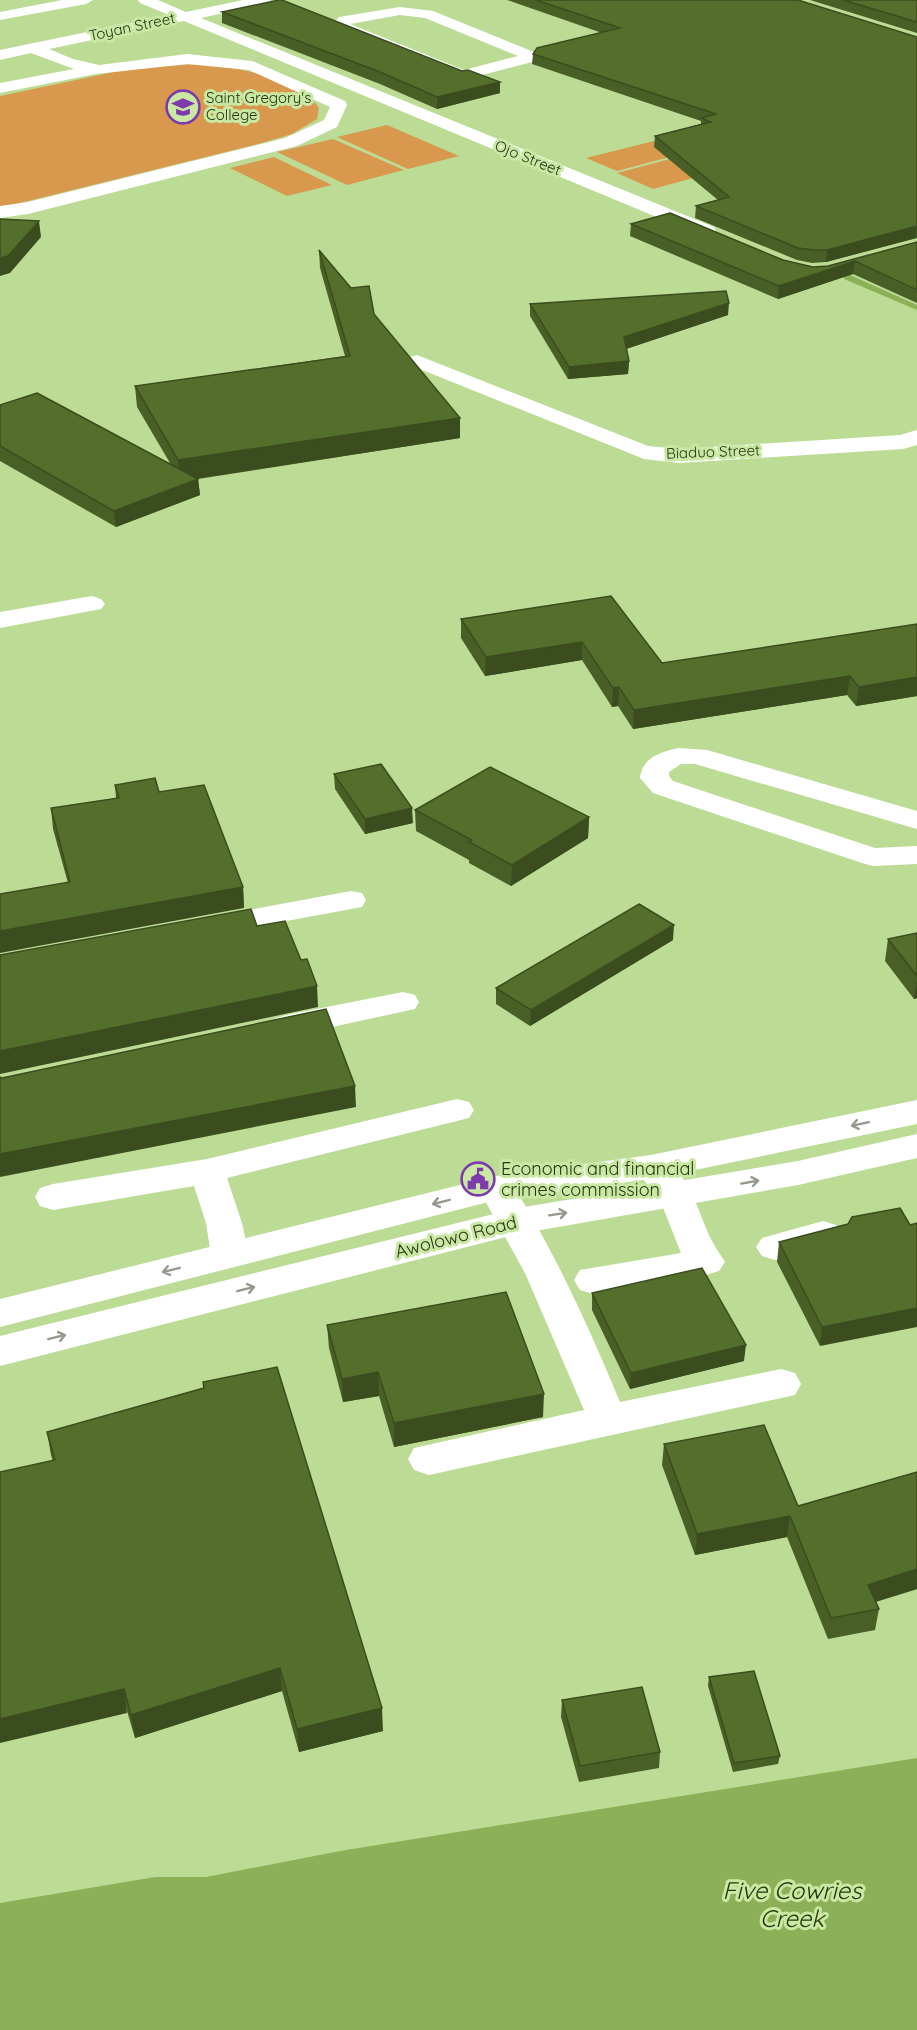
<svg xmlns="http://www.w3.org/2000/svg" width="917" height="2030" font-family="Quicksand,sans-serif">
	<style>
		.green { fill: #d8984e }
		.water { fill: #8cb058 }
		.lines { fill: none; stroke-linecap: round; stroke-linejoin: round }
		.stream { fill: #8cb058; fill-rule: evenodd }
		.minor { fill: #fff; fill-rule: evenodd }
		.major { fill: #fff; fill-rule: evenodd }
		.wall { fill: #485f26 }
		.shaded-wall { fill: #3b4d1f }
		.building { fill: #546e2c; stroke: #3b4d1f; stroke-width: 1.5 }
		.oneway { stroke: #93998b }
		.labels { text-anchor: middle; stroke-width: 6; stroke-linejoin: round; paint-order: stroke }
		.far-street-label { font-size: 15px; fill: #273317; stroke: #c9e9a2 }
		.far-poi-label { font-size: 15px; fill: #273317; stroke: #c9e9a2; text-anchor: start }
		.poi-label { font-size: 18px; fill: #273317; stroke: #c9e9a2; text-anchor: start }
		.street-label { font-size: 18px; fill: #273317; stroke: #c9e9a2 }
		.near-water-label { font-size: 24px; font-style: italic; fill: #263510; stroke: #c9e9a2 }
	</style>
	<rect width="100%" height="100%" fill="#bcdc95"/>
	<path class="green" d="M 196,64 C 233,67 296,75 319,108 L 317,119 L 292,134 L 262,143 L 0,208 L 0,96 L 128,69 Z
		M 387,125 L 459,156 L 408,169 L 337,137 Z
		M 333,139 L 404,170 L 347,185 L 277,152 Z
		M 654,141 L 685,153 L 617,171 L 586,158 Z
		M 689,154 L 726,169 L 653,189 L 617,173 Z
		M 274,157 L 332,185 L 287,196 L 230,168 Z"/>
	<path class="water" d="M 917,1758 L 917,2030 L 0,2030 L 0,1903 L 155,1877 L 206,1877 L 340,1851 Z"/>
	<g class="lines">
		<path class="stream" d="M 844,275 L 850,275 L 917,305 L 917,310 L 844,279 Z"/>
		<path class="minor" d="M 62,0 L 93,0 L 86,4 L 0,20 L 0,12 Z
			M 138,0 L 158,0 L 186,12 L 243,0 L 271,0 L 269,3 L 201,18 L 714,227 L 716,231 L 714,235 L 700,235 L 184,21 L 49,49 L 73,59 L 99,65 L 187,54 L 252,61 L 345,101 L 347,105 L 337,127 L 297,146 L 28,214 L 0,218 L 0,206 L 28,202 L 285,138 L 324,120 L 330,107 L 249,70 L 187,64 L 96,74 L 0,93 L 0,83 L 74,69 L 31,53 L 0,60 L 0,50 L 169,15 L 140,3 Z
			M 400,7 L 433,11 L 534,52 L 536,55 L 532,62 L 463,80 L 335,28 L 332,25 L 339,17 ZM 400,15 L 425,18 L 518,56 L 464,70 L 350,24 Z
			M 417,355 L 648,446 L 679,449 L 900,435 L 917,430 L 917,445 L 903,449 L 679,463 L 644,459 L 410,365 L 406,361 L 410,357 Z
			M 92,596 L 101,599 L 105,604 L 101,609 L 0,628 L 0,612 Z
			M 679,748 L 707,750 L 917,811 L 917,829 L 695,764 L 681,764 L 669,772 L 669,776 L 673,781 L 875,848 L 917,846 L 917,864 L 873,866 L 862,863 L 653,793 L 640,778 C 642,757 661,752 679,748 Z
			M 351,891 L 362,893 L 366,900 L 362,907 L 211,935 L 200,933 L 195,926 L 200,919 L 211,917 Z
			M 403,992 L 415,995 L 419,1002 L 415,1009 L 286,1037 L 274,1033 L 269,1026 L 274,1019 L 286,1015 Z
			M 457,1099 L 469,1102 L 474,1110 L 469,1118 L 227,1178 L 242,1223 L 249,1255 L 243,1264 L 230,1268 L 217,1264 L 211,1255 L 206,1223 L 194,1186 L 53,1210 L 40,1206 L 35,1197 L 40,1188 L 53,1184 L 207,1159 Z
			M 651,1155 C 690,1166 696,1210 712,1241 C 716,1249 721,1255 725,1262 L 719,1271 L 706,1275 L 593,1294 L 580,1290 L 574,1280 L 580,1270 L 681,1253 L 660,1200 L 633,1167 L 638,1158 Z
			M 496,1176 L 509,1179 C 554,1250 588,1325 620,1402 L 781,1369 L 795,1373 L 801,1384 L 795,1395 L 429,1475 L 414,1470 L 408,1459 L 414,1448 L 584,1410 L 525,1273 L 478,1188 L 483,1179 Z
			M 823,1221 L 836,1225 L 841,1234 L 836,1243 L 775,1260 L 762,1256 L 756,1247 L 762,1238 Z"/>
		<path class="major" d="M 917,1100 L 917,1124 L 651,1179 L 496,1200 L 0,1327 L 0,1299 L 496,1176 L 651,1155 Z
			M 917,1134 L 917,1158 L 798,1185 L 518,1234 L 0,1366 L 0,1336 L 518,1208 L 798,1161 Z"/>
	</g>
	<path class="wall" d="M 507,0 L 798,0 L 917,37 L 917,238 L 826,262 L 812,263 L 797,260 L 695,218 L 696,206 L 718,200 L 654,147 L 655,136 L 701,124 L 701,121 L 532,64 L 533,54 L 602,33 Z
		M 810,0 L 917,0 L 917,33 Z
		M 222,12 L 462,71 L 500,82 L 500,93 L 437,109 L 380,84 L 222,23 Z
		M 631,224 L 813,267 L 828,266 L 917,242 L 917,303 L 853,274 L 778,299 L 630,236 Z
		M 319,250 L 374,314 L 460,438 L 198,479 L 200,495 L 116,527 L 0,461 L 0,405 L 170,463 L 137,407 L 135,386 L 345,356 L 320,268 Z
		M 530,304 L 728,315 L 626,349 L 629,361 L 628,374 L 568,379 L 530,316 Z
		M 611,596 L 662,663 L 917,624 L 917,696 L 856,706 L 847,695 L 633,729 L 618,706 L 612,707 L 582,660 L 485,676 L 461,638 L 461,619 Z
		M 334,774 L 413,823 L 365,834 L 335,789 Z
		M 115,785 L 159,792 L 243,887 L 244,908 L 68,883 L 53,829 L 51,808 L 116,798 Z
		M 415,810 L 589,817 L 588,838 L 511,886 L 469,863 L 469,860 L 416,831 Z
		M 917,933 L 917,998 L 914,999 L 885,961 L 888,939 Z
		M 673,940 L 530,1026 L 496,1004 L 496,988 Z
		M 848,1224 L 820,1346 L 777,1262 L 779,1242 Z
		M 592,1293 L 744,1361 L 630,1389 L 592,1310 Z
		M 327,1325 L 543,1417 L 394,1447 L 379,1396 L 343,1402 L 329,1348 Z
		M 203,1382 L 383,1731 L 299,1752 L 282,1691 L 135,1738 L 51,1455 L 47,1432 L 203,1388 Z
		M 664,1444 L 798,1506 L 917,1472 L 917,1589 L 876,1602 L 879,1609 L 875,1630 L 828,1639 L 787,1537 L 695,1555 L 662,1465 Z
		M 709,1677 L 780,1756 L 778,1764 L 733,1772 L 708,1686 Z
		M 562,1700 L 660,1752 L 659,1768 L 579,1782 L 561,1717 Z"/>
	<path class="shaded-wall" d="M 500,82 L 500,93 L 437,109 L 437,97 Z
		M 39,221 L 41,237 L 10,273 L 0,276 L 0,258 Z
		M 917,226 L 916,238 L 826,262 L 827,250 Z
		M 855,261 L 853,274 L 778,299 L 779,286 Z
		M 729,303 L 728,315 L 623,350 L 624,337 Z
		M 629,361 L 628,374 L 568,379 L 569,367 Z
		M 460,418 L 460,438 L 180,481 L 178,460 Z
		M 198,479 L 200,495 L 116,527 L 114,511 Z
		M 582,642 L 582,660 L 485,676 L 486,657 Z
		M 850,676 L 847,695 L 633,729 L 634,710 Z
		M 917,677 L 917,696 L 856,706 L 859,687 Z
		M 619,687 L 618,706 L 612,707 L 613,688 Z
		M 412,808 L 413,823 L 365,834 L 365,819 Z
		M 589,817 L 588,838 L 511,886 L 512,865 Z
		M 243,887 L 244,908 L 0,953 L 0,931 Z
		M 674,925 L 673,940 L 530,1026 L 531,1010 Z
		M 917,980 L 917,998 L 914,999 Z
		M 317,986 L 318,1007 L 0,1074 L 0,1051 Z
		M 355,1086 L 356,1107 L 0,1177 L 0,1154 Z
		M 917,1308 L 917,1327 L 820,1346 L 822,1327 Z
		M 746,1345 L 744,1361 L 630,1389 L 631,1373 Z
		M 378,1372 L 379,1396 L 343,1402 L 342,1379 Z
		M 544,1394 L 543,1417 L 394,1447 L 394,1423 Z
		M 790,1516 L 787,1537 L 695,1555 L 697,1534 Z
		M 917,1569 L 917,1589 L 864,1605 L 868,1585 Z
		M 280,1668 L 282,1691 L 135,1738 L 131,1715 Z
		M 124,1689 L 127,1713 L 0,1743 L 0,1719 Z
		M 382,1708 L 383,1731 L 299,1752 L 297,1729 Z"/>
	<path class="building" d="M 279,0 L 282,0 L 462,71 L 468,70 L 500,82 L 437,97 L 380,72 L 222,12 Z
		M 536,0 L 798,0 L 917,37 L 917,226 L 827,250 L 813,250 L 798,248 L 696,206 L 729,197 L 655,136 L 711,122 L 701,118 L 716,114 L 533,54 L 537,48 L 620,28 Z
		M 843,0 L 917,0 L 917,22 Z
		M 670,213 L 783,260 L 813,267 L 828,266 L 917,242 L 917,290 L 855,261 L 779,286 L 631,224 Z
		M 0,219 L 39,221 L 8,256 L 0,258 Z
		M 319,250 L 351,288 L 369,286 L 374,314 L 460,418 L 178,460 L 135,386 L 350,356 Z
		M 726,291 L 729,303 L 624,337 L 629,361 L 569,367 L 530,304 Z
		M 37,393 L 198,479 L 114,511 L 0,446 L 0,405 Z
		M 611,596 L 662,663 L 917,624 L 917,677 L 859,687 L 850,676 L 634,710 L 619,687 L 613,688 L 582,642 L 486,657 L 461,619 Z
		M 381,764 L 412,808 L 365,819 L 334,774 Z
		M 490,767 L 589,817 L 512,865 L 469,842 L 472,840 L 415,810 Z
		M 155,778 L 159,792 L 204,785 L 243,887 L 0,931 L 0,894 L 70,882 L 51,808 L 119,798 L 115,785 Z
		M 639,904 L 674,925 L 531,1010 L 496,988 Z
		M 251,909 L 257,926 L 285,921 L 301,960 L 307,959 L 317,986 L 0,1051 L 0,955 Z
		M 917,933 L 917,976 L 888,939 Z
		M 326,1009 L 355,1086 L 0,1154 L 0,1077 L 2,1078 Z
		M 900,1208 L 910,1225 L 917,1223 L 917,1308 L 822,1327 L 779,1242 L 848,1224 L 852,1217 Z
		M 702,1268 L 746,1345 L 631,1373 L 592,1293 Z
		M 506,1292 L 544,1394 L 394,1423 L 378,1372 L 342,1379 L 327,1325 Z
		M 277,1367 L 382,1708 L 297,1729 L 280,1668 L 131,1715 L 124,1689 L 0,1719 L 0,1472 L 55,1460 L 47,1432 L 204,1388 L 203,1382 Z
		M 764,1425 L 798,1506 L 917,1472 L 917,1569 L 868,1585 L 879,1609 L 831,1618 L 790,1516 L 697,1534 L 664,1444 Z
		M 754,1671 L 780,1756 L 734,1763 L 709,1677 Z
		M 642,1687 L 660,1752 L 580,1766 L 562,1700 Z"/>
	<defs><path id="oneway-shaft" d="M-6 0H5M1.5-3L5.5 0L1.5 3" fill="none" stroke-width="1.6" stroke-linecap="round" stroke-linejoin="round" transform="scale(1.5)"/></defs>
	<g class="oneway">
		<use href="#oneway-shaft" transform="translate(860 1124) rotate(168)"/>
		<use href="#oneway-shaft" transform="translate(750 1182) rotate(-10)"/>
		<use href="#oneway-shaft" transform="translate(441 1202) rotate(166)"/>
		<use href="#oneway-shaft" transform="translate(558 1214) rotate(-9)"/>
		<use href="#oneway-shaft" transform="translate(171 1270) rotate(166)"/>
		<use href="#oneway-shaft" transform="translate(246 1289) rotate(-14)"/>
		<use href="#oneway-shaft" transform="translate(57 1337) rotate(-14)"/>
	</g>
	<defs>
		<symbol id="university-ring" viewBox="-11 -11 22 22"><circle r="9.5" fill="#c9e9a2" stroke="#7d39ad" stroke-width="1.5"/><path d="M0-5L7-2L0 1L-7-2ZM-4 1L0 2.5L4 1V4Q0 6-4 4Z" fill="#7d39ad"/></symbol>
		<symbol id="civic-ring" viewBox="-11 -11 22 22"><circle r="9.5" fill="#c9e9a2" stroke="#7d39ad" stroke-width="1.5"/><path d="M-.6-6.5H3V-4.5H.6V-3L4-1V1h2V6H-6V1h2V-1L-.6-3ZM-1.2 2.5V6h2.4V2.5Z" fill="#7d39ad"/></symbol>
	</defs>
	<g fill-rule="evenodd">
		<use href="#university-ring" x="164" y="88" width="38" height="38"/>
		<use href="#civic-ring" x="459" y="1160" width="38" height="38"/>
	</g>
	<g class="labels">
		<g class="far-street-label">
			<text transform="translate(132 27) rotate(-12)" y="5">Toyan Street</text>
			<text transform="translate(528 158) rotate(22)" y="5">Ojo Street</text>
			<text transform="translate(713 452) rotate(-2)" y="5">Biaduo Street</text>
		</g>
		<g class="far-poi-label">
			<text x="206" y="103">Saint Gregory's<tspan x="206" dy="17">College</tspan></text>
		</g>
		<g class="poi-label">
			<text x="501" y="1175">Economic and financial<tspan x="501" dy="21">crimes commission</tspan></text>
		</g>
		<g class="street-label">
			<text transform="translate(456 1237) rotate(-14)" y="6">Awolowo Road</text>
		</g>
		<g class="near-water-label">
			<text x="792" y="1899">Five Cowries<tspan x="792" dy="28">Creek</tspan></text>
		</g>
	</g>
</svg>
